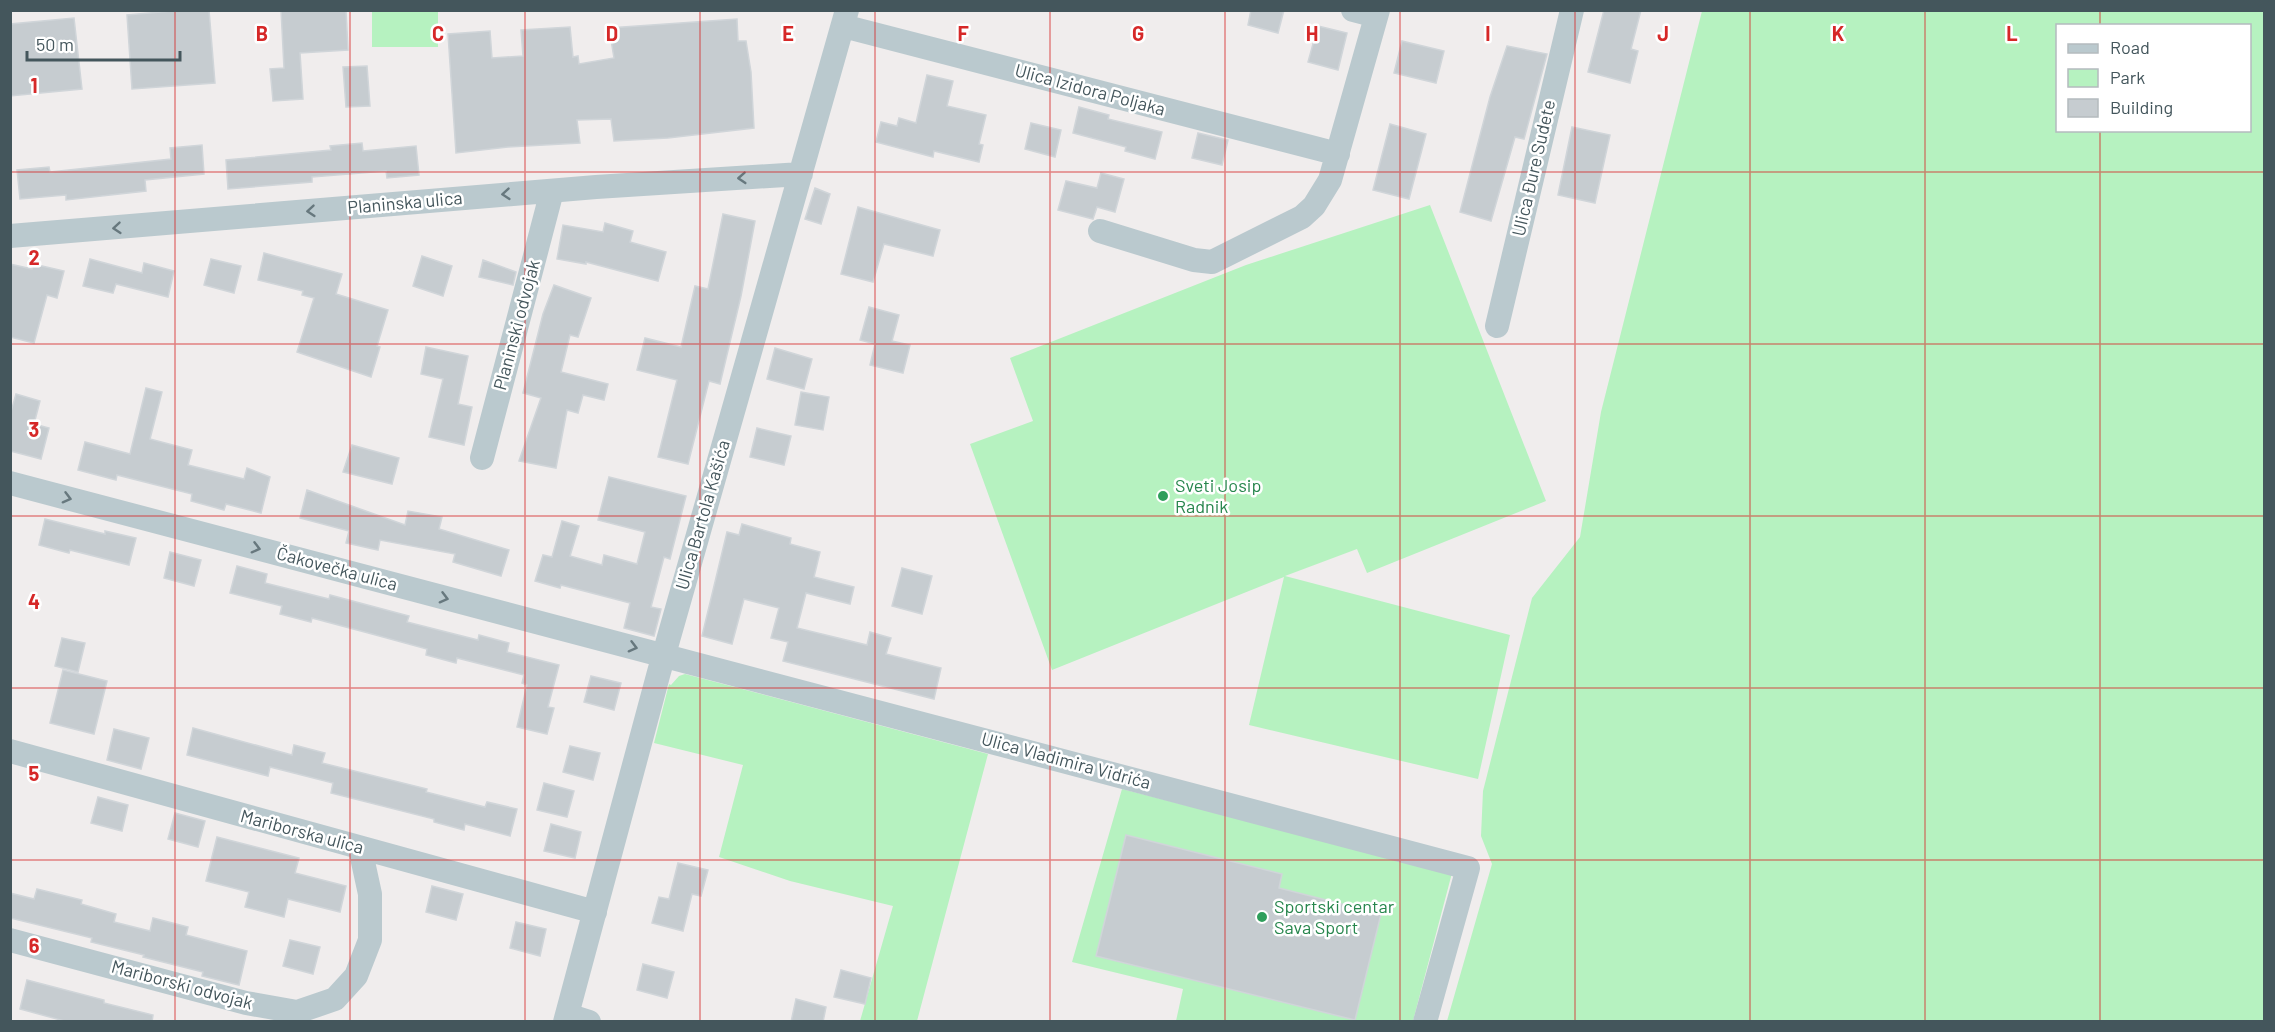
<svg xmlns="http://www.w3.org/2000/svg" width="2275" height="1032" font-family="Barlow,sans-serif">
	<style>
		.green { fill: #b6f2c0; fill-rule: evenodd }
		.building { fill: #c6ccd0; stroke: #d0d5d9; stroke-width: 1.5 }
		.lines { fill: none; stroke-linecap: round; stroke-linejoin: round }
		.street { stroke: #bac9ce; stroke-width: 24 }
		.oneway { stroke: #67787e }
		.grid { fill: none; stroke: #d62828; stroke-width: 1.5; stroke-opacity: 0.55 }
		.leisure-dot { fill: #2e9e5b; stroke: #fff; stroke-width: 2 }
		.labels { text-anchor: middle; stroke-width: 5; stroke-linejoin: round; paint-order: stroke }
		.street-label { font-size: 18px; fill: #44565c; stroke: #fff }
		.leisure-label { font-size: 18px; fill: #27864d; stroke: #fff; text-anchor: start }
		.grid-label { font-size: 20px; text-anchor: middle; font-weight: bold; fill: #d62828; stroke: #fff; stroke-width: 5; stroke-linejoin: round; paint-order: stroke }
	</style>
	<rect width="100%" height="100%" fill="#f0eded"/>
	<path class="green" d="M 372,11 L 438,11 L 438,47 L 372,47 Z
		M 1702,11 L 2264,11 L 2264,1021 L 1447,1021 L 1492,864 L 1481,836 L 1483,791 L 1532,598 L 1580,537 L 1601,412 ZM 2058,26 L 2250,26 L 2250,130 L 2058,130 Z
		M 1430,205 L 1546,501 L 1367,573 L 1357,549 L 1285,576 L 1510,635 L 1478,779 L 1249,725 L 1284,577 L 1052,670 L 970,444 L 1033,421 L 1010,358 L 1246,265 Z
		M 685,674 L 988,754 L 917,1021 L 860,1021 L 893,906 L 790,881 L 719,857 L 743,765 L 654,743 L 669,684 L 671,685 L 679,676 Z
		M 1122,789 L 1452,873 L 1413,1021 L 1176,1021 L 1183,989 L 1072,962 Z"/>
	<path class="building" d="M 183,10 L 209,10 L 215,83 L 132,89 L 127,15 Z
		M 281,10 L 346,10 L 348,50 L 300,53 L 303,99 L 273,101 L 270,69 L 284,68 Z
		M 1251,10 L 1284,10 L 1278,33 L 1248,25 Z
		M 1604,10 L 1641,10 L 1631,49 L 1638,51 L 1630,83 L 1588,72 Z
		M 74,18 L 82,89 L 10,96 L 10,24 Z
		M 737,19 L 738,41 L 746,41 L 751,72 L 754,128 L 668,138 L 614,141 L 611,119 L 577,120 L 580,143 L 508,147 L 456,153 L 448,34 L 490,31 L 492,58 L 523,56 L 521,30 L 570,27 L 573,57 L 578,56 L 579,64 L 614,58 L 609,28 Z
		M 1318,26 L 1347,33 L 1338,70 L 1308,62 Z
		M 1402,41 L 1444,51 L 1436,83 L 1394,73 Z
		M 1507,46 L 1547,54 L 1524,139 L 1515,137 L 1491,221 L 1460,212 L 1490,97 Z
		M 367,66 L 370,106 L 346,107 L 343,67 Z
		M 927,75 L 953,81 L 947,106 L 986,115 L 979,144 L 983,145 L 979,162 L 934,151 L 933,157 L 876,142 L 881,122 L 897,126 L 899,118 L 916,123 Z
		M 1079,107 L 1109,115 L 1108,119 L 1162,132 L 1155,159 L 1125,151 L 1126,147 L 1073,133 Z
		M 1031,123 L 1061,130 L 1055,157 L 1025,149 Z
		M 1390,124 L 1426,134 L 1409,199 L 1373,190 Z
		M 1572,127 L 1610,135 L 1595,203 L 1558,195 Z
		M 1198,133 L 1228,140 L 1222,165 L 1192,158 Z
		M 362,143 L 363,151 L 416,146 L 419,175 L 387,178 L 386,171 L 312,177 L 312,182 L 228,189 L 226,160 L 331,150 L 330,146 Z
		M 202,145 L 204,174 L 145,180 L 146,191 L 66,200 L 66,195 L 20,199 L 17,170 L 49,167 L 50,172 L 171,159 L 170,148 Z
		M 1101,173 L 1124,179 L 1115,212 L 1097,207 L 1093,219 L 1058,210 L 1066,181 L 1097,188 Z
		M 815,188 L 830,194 L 821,224 L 805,219 Z
		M 858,207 L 940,230 L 933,256 L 884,244 L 873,282 L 841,274 Z
		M 723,214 L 755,221 L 741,296 L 720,384 L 709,381 L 688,464 L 658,457 L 677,380 L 637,370 L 645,338 L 681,347 L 695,286 L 708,289 Z
		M 605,223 L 633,231 L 630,242 L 666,252 L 658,281 L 586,262 L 586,264 L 557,259 L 563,225 L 603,232 Z
		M 264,253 L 342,274 L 336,294 L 388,310 L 377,346 L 380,347 L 371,377 L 297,352 L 314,298 L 302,295 L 303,291 L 258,280 Z
		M 422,256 L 452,266 L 443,296 L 413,286 Z
		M 90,259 L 142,273 L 144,263 L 174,271 L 168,297 L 116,284 L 113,293 L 83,286 Z
		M 211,259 L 241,266 L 234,293 L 204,285 Z
		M 483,260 L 516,272 L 513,285 L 479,277 Z
		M 10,264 L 32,269 L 33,264 L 64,271 L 57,298 L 47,295 L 34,343 L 10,337 Z
		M 554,285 L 591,298 L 578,337 L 570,335 L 561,372 L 608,384 L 604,400 L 583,395 L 578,413 L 567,410 L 556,468 L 519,461 L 541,398 L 523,393 L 543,314 Z
		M 869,307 L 899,315 L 892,341 L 910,345 L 903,373 L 870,365 L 875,344 L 860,340 Z
		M 426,347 L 468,356 L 458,404 L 472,407 L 464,445 L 429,437 L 443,379 L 421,374 Z
		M 775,348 L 812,359 L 804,389 L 767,379 Z
		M 146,388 L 162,392 L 150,439 L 192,450 L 188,465 L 244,479 L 247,468 L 270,477 L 261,513 L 226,504 L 224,510 L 191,501 L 192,494 L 117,475 L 116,480 L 78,470 L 85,442 L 130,454 Z
		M 801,392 L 829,397 L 823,430 L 795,425 Z
		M 16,394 L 40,401 L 34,424 L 49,428 L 41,459 L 10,451 L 10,415 Z
		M 757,428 L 791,436 L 784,465 L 750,457 Z
		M 352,445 L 399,458 L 392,484 L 343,472 Z
		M 609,477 L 686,496 L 670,559 L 664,557 L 651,607 L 661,609 L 654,636 L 624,628 L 630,603 L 561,585 L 560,588 L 535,581 L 543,555 L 552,557 L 562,521 L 579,526 L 570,556 L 602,565 L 604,555 L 637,564 L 645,532 L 598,520 Z
		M 307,490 L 405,525 L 408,511 L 442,517 L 439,529 L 509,550 L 501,576 L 453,562 L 455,554 L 380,540 L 378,550 L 346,543 L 349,531 L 300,518 Z
		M 45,519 L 105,534 L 105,531 L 136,538 L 129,565 L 70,550 L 69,553 L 39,545 Z
		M 742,524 L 791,538 L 790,544 L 820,552 L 814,577 L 854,587 L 850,604 L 806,593 L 797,628 L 867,645 L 870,632 L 891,638 L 886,654 L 941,668 L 934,699 L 783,661 L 788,642 L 771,638 L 779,608 L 744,599 L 732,644 L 702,636 L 727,532 L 739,535 Z
		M 170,552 L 201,560 L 194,586 L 164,578 Z
		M 237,566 L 267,574 L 265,583 L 329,599 L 330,595 L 360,603 L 409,616 L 407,622 L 478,640 L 479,635 L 509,643 L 507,652 L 559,665 L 548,707 L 554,708 L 547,734 L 517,727 L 527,685 L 522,683 L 524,675 L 457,658 L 456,663 L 426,655 L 427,649 L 372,634 L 312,618 L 311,622 L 280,614 L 282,606 L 230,593 Z
		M 902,568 L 932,576 L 922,614 L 892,606 Z
		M 62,638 L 85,643 L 78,672 L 55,666 Z
		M 63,670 L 107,681 L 94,734 L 50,723 Z
		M 591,676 L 621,683 L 614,710 L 584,702 Z
		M 193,728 L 292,755 L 294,745 L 325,753 L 322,763 L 427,789 L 426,792 L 485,807 L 487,802 L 517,809 L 510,836 L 465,824 L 464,830 L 434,822 L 434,819 L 331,793 L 333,783 L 270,767 L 268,776 L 187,755 Z
		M 114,729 L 149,738 L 141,769 L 107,760 Z
		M 570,746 L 600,753 L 593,780 L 563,772 Z
		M 544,783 L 574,791 L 567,817 L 537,810 Z
		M 98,797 L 128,805 L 122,831 L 91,823 Z
		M 175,813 L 205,821 L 198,847 L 168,839 Z
		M 551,824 L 581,832 L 575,858 L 544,851 Z
		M 1126,835 L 1282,874 L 1279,888 L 1381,914 L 1355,1020 L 1096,956 Z
		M 217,837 L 299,858 L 295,873 L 346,886 L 340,912 L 288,899 L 284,917 L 245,907 L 249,892 L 206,881 Z
		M 678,863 L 708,870 L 701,896 L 692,894 L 683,931 L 652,923 L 659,897 L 669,899 Z
		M 432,886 L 463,894 L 456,920 L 426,912 Z
		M 37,889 L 82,900 L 81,904 L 116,914 L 114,922 L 150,931 L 153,918 L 188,927 L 186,935 L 247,951 L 239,985 L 202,976 L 203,972 L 143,957 L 144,955 L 91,942 L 92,938 L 10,918 L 10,893 L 34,899 Z
		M 516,922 L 546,929 L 540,956 L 510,948 Z
		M 290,940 L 320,947 L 313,974 L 283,966 Z
		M 643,964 L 674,972 L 667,998 L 637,990 Z
		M 841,970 L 871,978 L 865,1004 L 834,997 Z
		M 27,980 L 104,1000 L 104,1003 L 153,1015 L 152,1022 L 68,1022 L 20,1009 Z
		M 796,999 L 826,1007 L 823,1022 L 791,1022 Z"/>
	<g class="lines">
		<path class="street" d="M 1353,10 L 1376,16
			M 843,26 L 1338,154
			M 1100,231 L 1194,260 L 1212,262 L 1302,217 L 1314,206 L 1330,180 L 1378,10
			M 10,236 L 596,187 L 801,174
			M 1497,326 L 1572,10
			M 482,458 L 552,191
			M 10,483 L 1468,868 L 1425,1022
			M 10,751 L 595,912
			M 10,940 L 246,1003 L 297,1012 L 335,999 L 356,976 L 370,940 L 370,894 L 360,848
			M 567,1015 L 589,1022
			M 565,1022 L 659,672 L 847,10"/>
	</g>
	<defs><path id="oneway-chevron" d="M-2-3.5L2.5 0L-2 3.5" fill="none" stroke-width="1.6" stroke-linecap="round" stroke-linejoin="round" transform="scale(1.5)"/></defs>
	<g class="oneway">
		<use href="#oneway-chevron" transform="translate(742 178) rotate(176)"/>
		<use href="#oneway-chevron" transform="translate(506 194) rotate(175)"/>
		<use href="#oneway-chevron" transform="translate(311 211) rotate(175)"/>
		<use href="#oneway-chevron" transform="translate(117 228) rotate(175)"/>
		<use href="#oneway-chevron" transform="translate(67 498) rotate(15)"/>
		<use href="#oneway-chevron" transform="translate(256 548) rotate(15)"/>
		<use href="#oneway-chevron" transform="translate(444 598) rotate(15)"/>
		<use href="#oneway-chevron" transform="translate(633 647) rotate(15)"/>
	</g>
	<path class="grid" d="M 175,10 L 175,1022M 350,10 L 350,1022M 525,10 L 525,1022M 700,10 L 700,1022M 875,10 L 875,1022M 1050,10 L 1050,1022M 1225,10 L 1225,1022M 1400,10 L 1400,1022M 1575,10 L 1575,1022M 1750,10 L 1750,1022M 1925,10 L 1925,1022M 2100,10 L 2100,26M 2100,130 L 2100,1022M 10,172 L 2264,172M 10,344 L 2264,344M 10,516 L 2264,516M 10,688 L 2264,688M 10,860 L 2264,860"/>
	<g class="leisure-dot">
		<circle cx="1163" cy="496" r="6"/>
		<circle cx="1262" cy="917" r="6"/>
	</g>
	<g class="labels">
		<g class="street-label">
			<text transform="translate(1090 90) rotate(15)" y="6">Ulica Izidora Poljaka</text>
			<text transform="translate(1534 168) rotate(-77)" y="6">Ulica Đure Sudete</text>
			<text transform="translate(405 203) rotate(-5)" y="6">Planinska ulica</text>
			<text transform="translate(517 325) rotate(-75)" y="6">Planinski odvojak</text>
			<text transform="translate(703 515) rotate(-74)" y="6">Ulica Bartola Kašića</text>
			<text transform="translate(337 569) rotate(15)" y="6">Čakovečka ulica</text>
			<text transform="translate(1066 761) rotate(15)" y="6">Ulica Vladimira Vidrića</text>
			<text transform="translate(302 832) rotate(15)" y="6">Mariborska ulica</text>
			<text transform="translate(182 985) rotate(15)" y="6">Mariborski odvojak</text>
		</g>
		<g class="leisure-label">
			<text x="1175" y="492">Sveti Josip<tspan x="1175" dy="21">Radnik</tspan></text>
			<text x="1274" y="913">Sportski centar<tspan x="1274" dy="21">Sava Sport</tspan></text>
		</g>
	</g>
	<g class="grid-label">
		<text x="262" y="41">B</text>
		<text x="438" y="41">C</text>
		<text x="612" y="41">D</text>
		<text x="788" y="41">E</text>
		<text x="963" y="41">F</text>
		<text x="1138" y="41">G</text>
		<text x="1312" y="41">H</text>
		<text x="1488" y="41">I</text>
		<text x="1663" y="41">J</text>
		<text x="1838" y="41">K</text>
		<text x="2012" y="41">L</text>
		<text x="34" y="93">1</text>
		<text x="34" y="265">2</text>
		<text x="34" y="437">3</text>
		<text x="34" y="609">4</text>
		<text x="34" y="781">5</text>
		<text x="34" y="953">6</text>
	</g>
	<rect width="2275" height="1032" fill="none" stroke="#44565c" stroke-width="24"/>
	<rect x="2056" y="24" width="195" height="108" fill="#ffffff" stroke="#b4bbbe" stroke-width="1.5"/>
	<rect x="2068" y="44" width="30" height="9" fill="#bac9ce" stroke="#b4bbbe" stroke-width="1.5"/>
	<text x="2110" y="54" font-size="18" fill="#44565c">Road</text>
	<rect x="2068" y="69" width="30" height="18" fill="#b6f2c0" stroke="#b4bbbe" stroke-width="1.5"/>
	<text x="2110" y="84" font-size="18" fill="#44565c">Park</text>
	<rect x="2068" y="99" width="30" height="18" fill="#c6ccd0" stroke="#b4bbbe" stroke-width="1.5"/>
	<text x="2110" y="114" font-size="18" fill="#44565c">Building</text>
	<path d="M27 51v9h153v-9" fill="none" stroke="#44565c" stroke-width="3"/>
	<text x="36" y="51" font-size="18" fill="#44565c" stroke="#ffffff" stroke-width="4.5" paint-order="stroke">50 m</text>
</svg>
